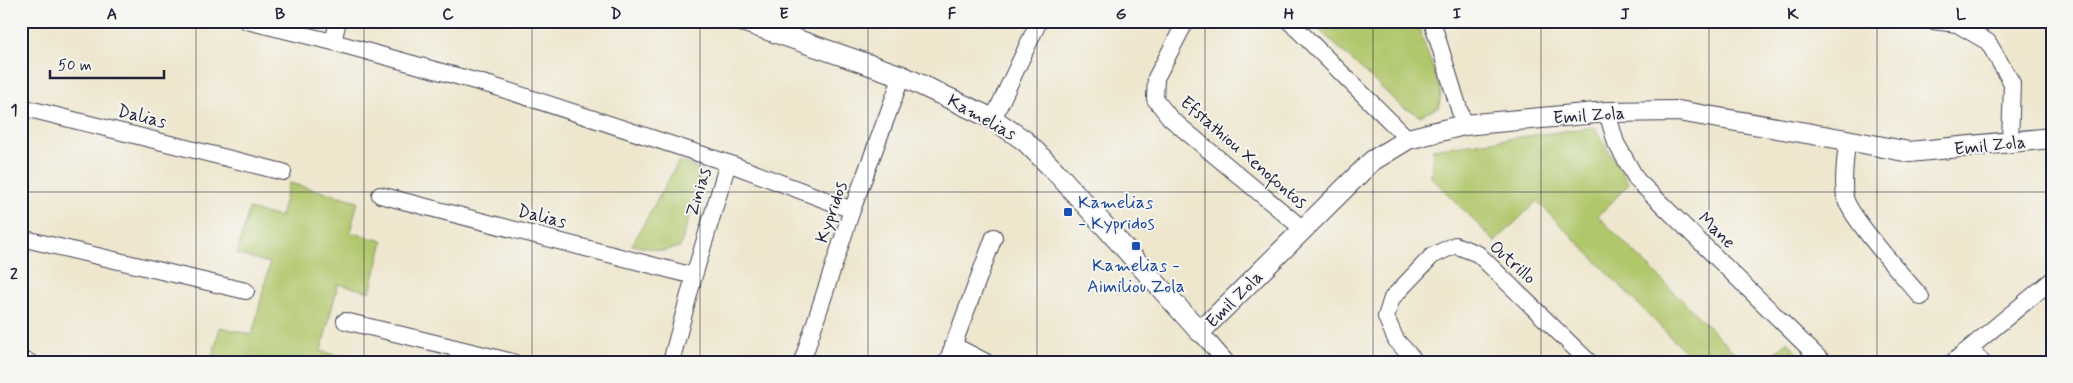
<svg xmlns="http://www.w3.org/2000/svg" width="2073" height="383" font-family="Mynerve,sans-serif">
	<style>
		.green { fill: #b1c76c; stroke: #6a7454 }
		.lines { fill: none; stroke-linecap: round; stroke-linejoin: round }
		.minor-casing { stroke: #413f51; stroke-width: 18 }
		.tertiary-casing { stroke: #413f51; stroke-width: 22 }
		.minor { stroke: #fff; stroke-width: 16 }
		.tertiary { stroke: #fff; stroke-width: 20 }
		.grid { fill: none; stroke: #22223b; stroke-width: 1; stroke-opacity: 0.55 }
		.transit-dot { fill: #1a4fb4; stroke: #f6f6f2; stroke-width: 2 }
		.labels { text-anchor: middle; stroke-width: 4; stroke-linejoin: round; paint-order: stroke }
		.street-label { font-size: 18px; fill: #22223b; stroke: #f6f6f2 }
		.transit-label { font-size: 18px; fill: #164399; stroke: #f6f6f2; text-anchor: start }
		.neatline { fill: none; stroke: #22223b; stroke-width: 2 }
		.grid-label { font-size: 16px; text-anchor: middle; font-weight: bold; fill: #22223b }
	</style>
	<rect width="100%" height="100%" fill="#f6f6f2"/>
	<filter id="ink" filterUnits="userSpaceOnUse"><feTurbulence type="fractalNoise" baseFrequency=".02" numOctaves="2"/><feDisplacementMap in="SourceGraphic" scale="10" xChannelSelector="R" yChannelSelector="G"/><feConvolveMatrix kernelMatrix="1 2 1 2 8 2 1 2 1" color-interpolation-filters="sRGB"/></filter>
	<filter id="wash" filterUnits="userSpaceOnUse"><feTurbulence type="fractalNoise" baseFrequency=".0096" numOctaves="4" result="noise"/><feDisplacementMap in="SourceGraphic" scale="20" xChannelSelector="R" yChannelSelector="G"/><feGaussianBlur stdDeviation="1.12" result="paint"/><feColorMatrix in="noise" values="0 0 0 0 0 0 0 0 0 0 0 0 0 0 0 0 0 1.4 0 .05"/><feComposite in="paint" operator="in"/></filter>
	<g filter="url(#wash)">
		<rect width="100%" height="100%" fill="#eee6cd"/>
		<path class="green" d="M 1310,21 L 1416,21 L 1441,91 L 1439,107 L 1420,116 L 1401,106 Z
			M 1594,127 L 1629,184 L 1598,216 L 1744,362 L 1695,362 L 1537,201 L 1495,242 L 1431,177 L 1433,149 Z
			M 679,161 L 695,167 L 702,176 L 680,247 L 663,251 L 632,245 Z
			M 289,183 L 358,201 L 350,232 L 383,241 L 370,292 L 338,284 L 321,351 L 355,360 L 354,362 L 211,362 L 220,327 L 252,335 L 270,263 L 237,254 L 249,209 L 280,217 Z
			M 1787,341 L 1806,362 L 1766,362 Z"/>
	</g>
	<g filter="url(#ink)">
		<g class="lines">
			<defs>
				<path id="minor" d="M 247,21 L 333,42 L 493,86 L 728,163
					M 1186,21 L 1156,78 L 1155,99 L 1170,118 L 1304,230
					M 1289,21 L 1408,139
					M 1432,21 L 1464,125
					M 1933,21 L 1957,24 L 1988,42 L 2012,83 L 2010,143
					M 333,42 L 338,21
					M 21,107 L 283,172
					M 1607,112 L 1616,143 L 1637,180 L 1823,362
					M 993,119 L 1039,21
					M 1847,140 C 1846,158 1842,178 1845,197 C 1849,217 1905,278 1921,297
					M 380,195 L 694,276
					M 21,238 L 246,291
					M 345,321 L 513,362
					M 1200,332 L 1226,362
					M 953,345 L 986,362
					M 1970,348 L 1982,362
					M 21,360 L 29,362
					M 671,362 L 694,276 L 728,163 L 852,210
					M 802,362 L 852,210 L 902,76
					M 947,362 L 994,237
					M 1416,362 L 1396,340 L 1386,317 L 1392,298 L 1432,256 L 1455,245 L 1478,254 L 1589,362
					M 1953,362 L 2052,280"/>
				<path id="tertiary" d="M 742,21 L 902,76 L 993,119 L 1025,141 L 1056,172 L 1200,332 L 1372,161 L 1408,139 L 1464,125 L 1607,112 L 1678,111 L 1847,140 L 1909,152 L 2052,138"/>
			</defs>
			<use href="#minor" class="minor-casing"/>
			<use href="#tertiary" class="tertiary-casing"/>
			<use href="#minor" class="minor"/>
			<use href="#tertiary" class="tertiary"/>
		</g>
	</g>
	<path class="grid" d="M 196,21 L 196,362M 364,21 L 364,362M 532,21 L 532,362M 700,21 L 700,362M 868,21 L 868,362M 1037,21 L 1037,362M 1205,21 L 1205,362M 1373,21 L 1373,362M 1541,21 L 1541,362M 1709,21 L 1709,362M 1877,21 L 1877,362M 21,192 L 2052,192"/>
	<g class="transit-dot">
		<rect x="1063" y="207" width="10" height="10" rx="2.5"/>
		<rect x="1131" y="241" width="10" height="10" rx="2.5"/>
	</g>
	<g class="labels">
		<g class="street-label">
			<text transform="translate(1589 115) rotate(-4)" y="6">Emil Zola</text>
			<text transform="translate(142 116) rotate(14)" y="6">Dalias</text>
			<text transform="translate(982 117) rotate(29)" y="6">Kamelias</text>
			<text transform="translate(1990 145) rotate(-6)" y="6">Emil Zola</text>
			<text transform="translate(1244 152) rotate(41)" y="6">Efstathiou Xenofontos</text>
			<text transform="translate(698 192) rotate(-73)" y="6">Zinias</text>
			<text transform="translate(831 212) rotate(-71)" y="6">Kypridos</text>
			<text transform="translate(542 216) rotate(14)" y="6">Dalias</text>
			<text transform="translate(1717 230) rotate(44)" y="6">Mane</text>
			<text transform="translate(1513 262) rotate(42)" y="6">Outrillo</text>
			<text transform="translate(1234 299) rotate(-45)" y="6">Emil Zola</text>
		</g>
		<g class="transit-label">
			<text x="1078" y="208">Kamelias<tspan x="1078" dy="21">- Kypridos</tspan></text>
			<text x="1136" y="271" text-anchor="middle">Kamelias -<tspan x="1136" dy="21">Aimiliou Zola</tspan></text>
		</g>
	</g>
	<rect width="2073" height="383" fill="none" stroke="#f6f6f2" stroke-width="55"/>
	<path d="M50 70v8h114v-8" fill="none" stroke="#22223b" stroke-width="2.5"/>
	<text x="58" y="70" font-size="15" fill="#22223b" stroke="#f6f6f2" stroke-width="4" paint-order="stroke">50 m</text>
	<rect x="28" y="28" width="2018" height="328" class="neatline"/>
	<g class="grid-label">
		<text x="112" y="19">A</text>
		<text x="280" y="19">B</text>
		<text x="448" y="19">C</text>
		<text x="616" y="19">D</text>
		<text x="784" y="19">E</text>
		<text x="952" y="19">F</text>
		<text x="1121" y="19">G</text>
		<text x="1289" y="19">H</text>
		<text x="1457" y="19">I</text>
		<text x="1625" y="19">J</text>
		<text x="1793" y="19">K</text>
		<text x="1961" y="19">L</text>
		<text x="14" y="115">1</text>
		<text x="14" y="279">2</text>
	</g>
</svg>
